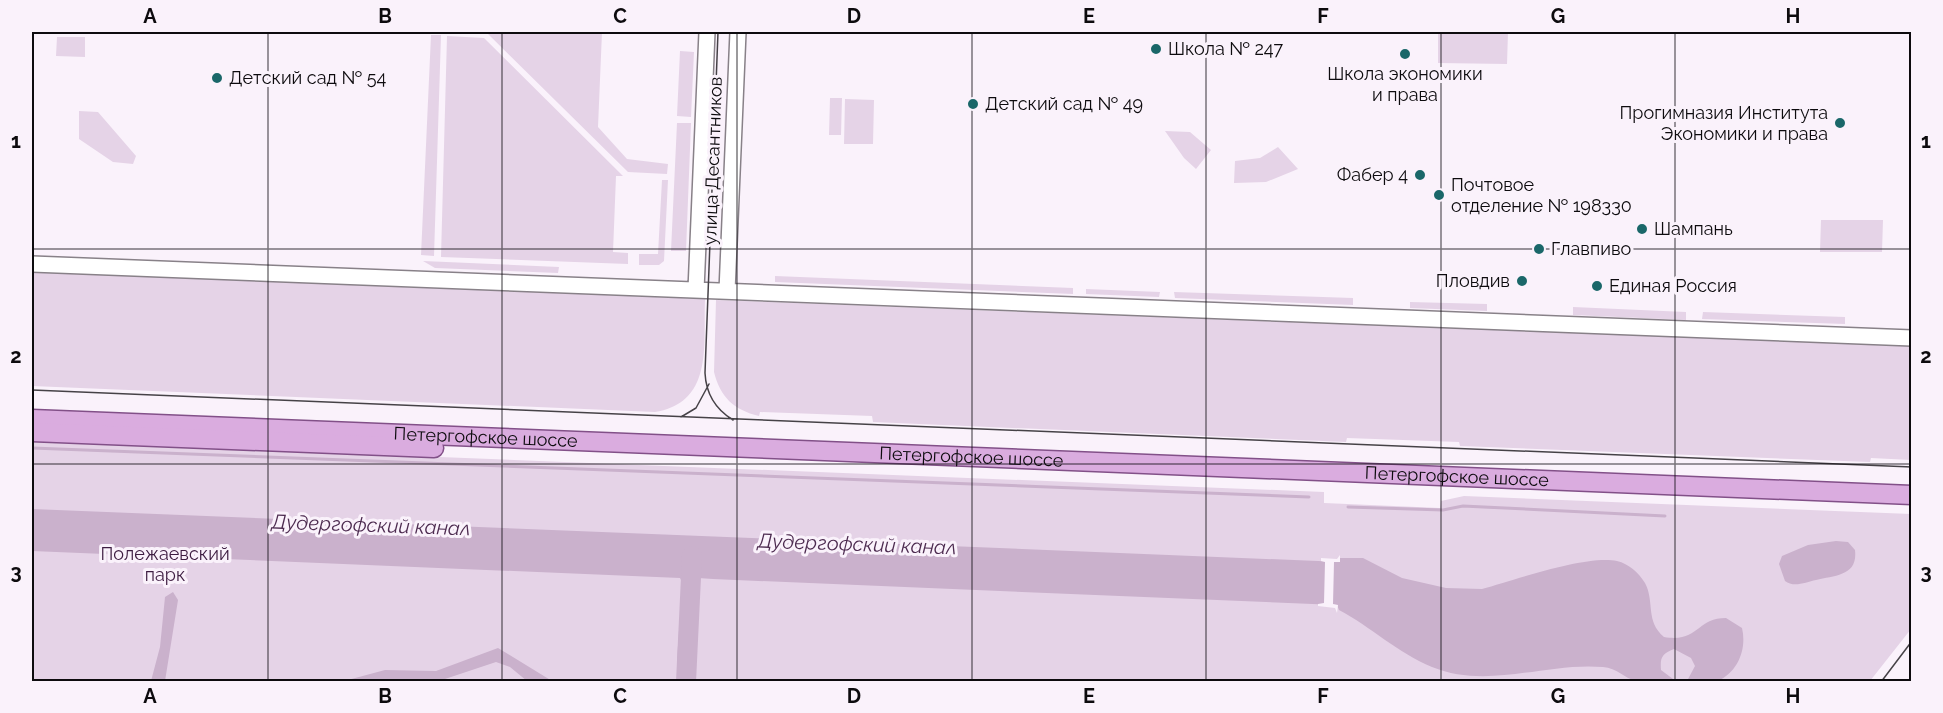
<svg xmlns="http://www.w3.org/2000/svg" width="1943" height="713" font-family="Raleway,sans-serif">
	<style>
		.green { fill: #e5d3e7 }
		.water { fill: #cab1cc; fill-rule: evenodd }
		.pier { fill: #faf2fb }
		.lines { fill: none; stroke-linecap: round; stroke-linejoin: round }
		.stream { stroke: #cab1cc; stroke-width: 3 }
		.river { stroke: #cab1cc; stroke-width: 20 }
		.tertiary-casing { stroke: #888188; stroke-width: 18 }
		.primary-casing { stroke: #825088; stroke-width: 21 }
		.tertiary { stroke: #fff; stroke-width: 15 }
		.primary { stroke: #daacdf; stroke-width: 18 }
		.tram { stroke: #464247; stroke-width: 1.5 }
		.grid { fill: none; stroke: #0d0b0e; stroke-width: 1.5; stroke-opacity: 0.55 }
		.poi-dot { fill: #1a6769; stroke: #faf2fb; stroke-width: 2 }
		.labels { text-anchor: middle; stroke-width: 6; stroke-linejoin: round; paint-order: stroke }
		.poi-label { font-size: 18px; fill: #0d0b0e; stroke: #faf2fb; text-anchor: start }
		.street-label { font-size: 18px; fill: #0d0b0e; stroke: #faf2fb }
		.park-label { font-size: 18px; fill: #3d1c41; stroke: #faf2fb }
		.water-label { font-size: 20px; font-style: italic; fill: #4d2b50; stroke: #faf2fb }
		.neatline { fill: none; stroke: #0d0b0e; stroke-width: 2 }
		.grid-label { font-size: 20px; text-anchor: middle; font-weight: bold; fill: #0d0b0e }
	</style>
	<rect width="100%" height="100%" fill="#faf2fb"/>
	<path class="green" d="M 463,32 L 602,32 L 598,127 L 627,159 L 668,164 L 667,174 L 628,172 L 487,33 Z
		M 1438,32 L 1508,32 L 1507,64 L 1438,63 Z
		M 431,35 L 441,35 L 434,256 L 421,255 Z
		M 447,36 L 484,38 L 623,176 L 616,176 L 613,252 L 628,253 L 628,264 L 441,257 Z
		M 57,37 L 85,37 L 85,57 L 56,56 Z
		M 680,51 L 694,52 L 691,117 L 677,116 Z
		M 830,98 L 842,98 L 841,135 L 829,135 Z
		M 845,99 L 874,100 L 873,144 L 844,144 Z
		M 79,111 L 98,112 L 136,156 L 133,164 L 113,162 L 79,139 Z
		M 677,123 L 691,123 L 686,251 L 671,251 Z
		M 1165,131 L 1190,132 L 1211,150 L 1196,169 L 1184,158 Z
		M 1278,147 L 1298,169 L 1266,182 L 1234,183 L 1235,161 L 1260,158 Z
		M 662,180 L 668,180 L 664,261 L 659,265 L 639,265 L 639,254 L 658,254 Z
		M 1821,220 L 1883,220 L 1882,252 L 1820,252 Z
		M 423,261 L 559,267 L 558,273 L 435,268 Z
		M 32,272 L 705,299 C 703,345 714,402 655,412 L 32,386 Z
		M 775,276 L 1073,288 L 1073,294 L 775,282 Z
		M 1086,289 L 1160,292 L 1159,297 L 1086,294 Z
		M 1174,292 L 1353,298 L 1353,305 L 1175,298 Z
		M 716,300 L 1911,346 L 1911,460 L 1871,458 L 1870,462 L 1460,446 L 1459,442 L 1347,438 L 1346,442 L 873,422 L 872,416 L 760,412 L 759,416 C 734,410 720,397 714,372 Z
		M 1410,302 L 1487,304 L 1487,311 L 1410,308 Z
		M 1573,307 L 1686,312 L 1686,320 L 1573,315 Z
		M 1703,312 L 1845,317 L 1845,324 L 1702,319 Z
		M 32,441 L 1324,492 L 1324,503 L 1440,508 L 1441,501 L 1464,496 L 1911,514 L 1911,629 L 1870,681 L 32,681 Z"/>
	<path class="water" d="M 32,509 L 1318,561 L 1339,562 L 1340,558 L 1363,558 L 1402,578 L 1446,588 L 1482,589 C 1515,580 1585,555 1617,561 C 1629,564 1638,572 1645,583 C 1655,602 1645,621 1664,637 C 1699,643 1696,618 1726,618 L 1742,628 C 1747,649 1738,672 1718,681 C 1702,681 1649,685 1636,681 C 1624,678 1617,668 1603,667 C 1546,662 1488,690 1432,667 C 1398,653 1371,627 1339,610 L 1337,605 L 713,579 L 698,578 L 696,582 L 682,582 L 680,578 L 32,551 ZM 1674,649 L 1691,658 L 1695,666 L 1687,681 L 1673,679 L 1661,670 C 1660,657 1662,654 1674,649 Z
		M 1836,541 L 1848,542 L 1855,550 C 1858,576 1835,575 1816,580 C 1806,582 1794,588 1785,581 L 1779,564 L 1782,556 L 1808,545 Z
		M 173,592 L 178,600 L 165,681 L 151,681 L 160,647 L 165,597 Z
		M 681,601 L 696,602 L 692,681 L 679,682 L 677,660 Z
		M 498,648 L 552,681 L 527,681 L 510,667 L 496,662 L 439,681 L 344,681 L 385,670 L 436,671 Z"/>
	<path class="pier" d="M 1340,555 L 1340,562 L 1334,562 L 1333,604 L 1338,605 L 1337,613 L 1335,608 L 1318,606 L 1318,604 L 1324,603 L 1325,562 L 1321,561 L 1321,558 L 1337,559 Z"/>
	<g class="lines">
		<path class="stream" d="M 32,448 L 1309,497
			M 1348,507 L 1443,510 L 1463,506 L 1665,516"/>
		<path class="river" d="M 686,682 L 692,556"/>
		<defs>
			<path id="tertiary" d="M 32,264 L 1912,338
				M 696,290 L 707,32
				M 727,291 L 738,32"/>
			<g id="primary">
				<path id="s1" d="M 32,419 L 1912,495"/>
				<path d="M 32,432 L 434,448"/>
			</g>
		</defs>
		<use href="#tertiary" class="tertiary-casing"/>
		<use href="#primary" class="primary-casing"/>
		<use href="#tertiary" class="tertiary"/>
		<use href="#primary" class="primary"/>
		<path class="tram" d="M 718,32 L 705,373 C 706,394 715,409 733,420
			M 32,390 L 1912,467
			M 681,417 L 696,408 L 709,384
			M 1881,682 L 1912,641"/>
	</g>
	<path class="grid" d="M 268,32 L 268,682M 502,32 L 502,682M 737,32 L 737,682M 972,32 L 972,682M 1206,32 L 1206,682M 1441,32 L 1441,682M 1675,32 L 1675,682M 32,249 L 1912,249M 32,464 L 1912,464"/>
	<g class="poi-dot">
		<circle cx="1156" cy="49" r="6"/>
		<circle cx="1405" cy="54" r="6"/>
		<circle cx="217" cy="78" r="6"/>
		<circle cx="973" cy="104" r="6"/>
		<circle cx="1840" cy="123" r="6"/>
		<circle cx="1420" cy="175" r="6"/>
		<circle cx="1439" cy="195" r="6"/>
		<circle cx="1642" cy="229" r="6"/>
		<circle cx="1539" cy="249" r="6"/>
		<circle cx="1522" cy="281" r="6"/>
		<circle cx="1597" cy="286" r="6"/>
	</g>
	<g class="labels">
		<g class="poi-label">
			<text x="1168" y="55">Школа № 247</text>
			<text x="1405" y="80" text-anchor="middle">Школа экономики<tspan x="1405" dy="21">и права</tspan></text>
			<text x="229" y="84">Детский сад № 54</text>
			<text x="985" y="110">Детский сад № 49</text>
			<text x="1828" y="119" text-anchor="end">Прогимназия Института<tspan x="1828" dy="21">Экономики и права</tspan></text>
			<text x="1408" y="181" text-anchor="end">Фабер 4</text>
			<text x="1451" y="191">Почтовое<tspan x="1451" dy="21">отделение № 198330</tspan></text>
			<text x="1654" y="235">Шампань</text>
			<text x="1551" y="255">Главпиво</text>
			<text x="1510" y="287" text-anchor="end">Пловдив</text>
			<text x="1609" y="292">Единая Россия</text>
		</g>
		<g class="street-label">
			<text transform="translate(713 161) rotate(-88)" y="6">улица Десантников</text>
			<text dy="6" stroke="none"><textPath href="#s1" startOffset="454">Петергофское шоссе</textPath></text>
			<text dy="6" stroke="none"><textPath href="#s1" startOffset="940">Петергофское шоссе</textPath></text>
			<text dy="6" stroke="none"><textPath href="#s1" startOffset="1426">Петергофское шоссе</textPath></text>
		</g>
		<g class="park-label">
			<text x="165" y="560">Полежаевский<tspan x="165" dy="21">парк</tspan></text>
		</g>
		<g class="water-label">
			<text transform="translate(371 525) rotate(2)" y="7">Дудергофский канал</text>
			<text transform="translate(857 544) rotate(2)" y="7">Дудергофский канал</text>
		</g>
	</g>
	<rect width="1943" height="713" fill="none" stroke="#faf2fb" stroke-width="66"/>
	<rect x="33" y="33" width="1877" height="647" class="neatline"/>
	<g class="grid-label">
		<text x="150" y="23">A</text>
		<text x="385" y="23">B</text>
		<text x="620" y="23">C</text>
		<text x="854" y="23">D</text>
		<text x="1089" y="23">E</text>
		<text x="1323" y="23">F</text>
		<text x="1558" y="23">G</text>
		<text x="1793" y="23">H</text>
		<text x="16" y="148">1</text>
		<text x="1926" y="148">1</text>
		<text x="16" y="363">2</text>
		<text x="1926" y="363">2</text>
		<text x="16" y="579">3</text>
		<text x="1926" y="579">3</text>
		<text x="150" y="703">A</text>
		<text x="385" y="703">B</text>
		<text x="620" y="703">C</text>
		<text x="854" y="703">D</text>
		<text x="1089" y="703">E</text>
		<text x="1323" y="703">F</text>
		<text x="1558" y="703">G</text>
		<text x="1793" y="703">H</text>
	</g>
</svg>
